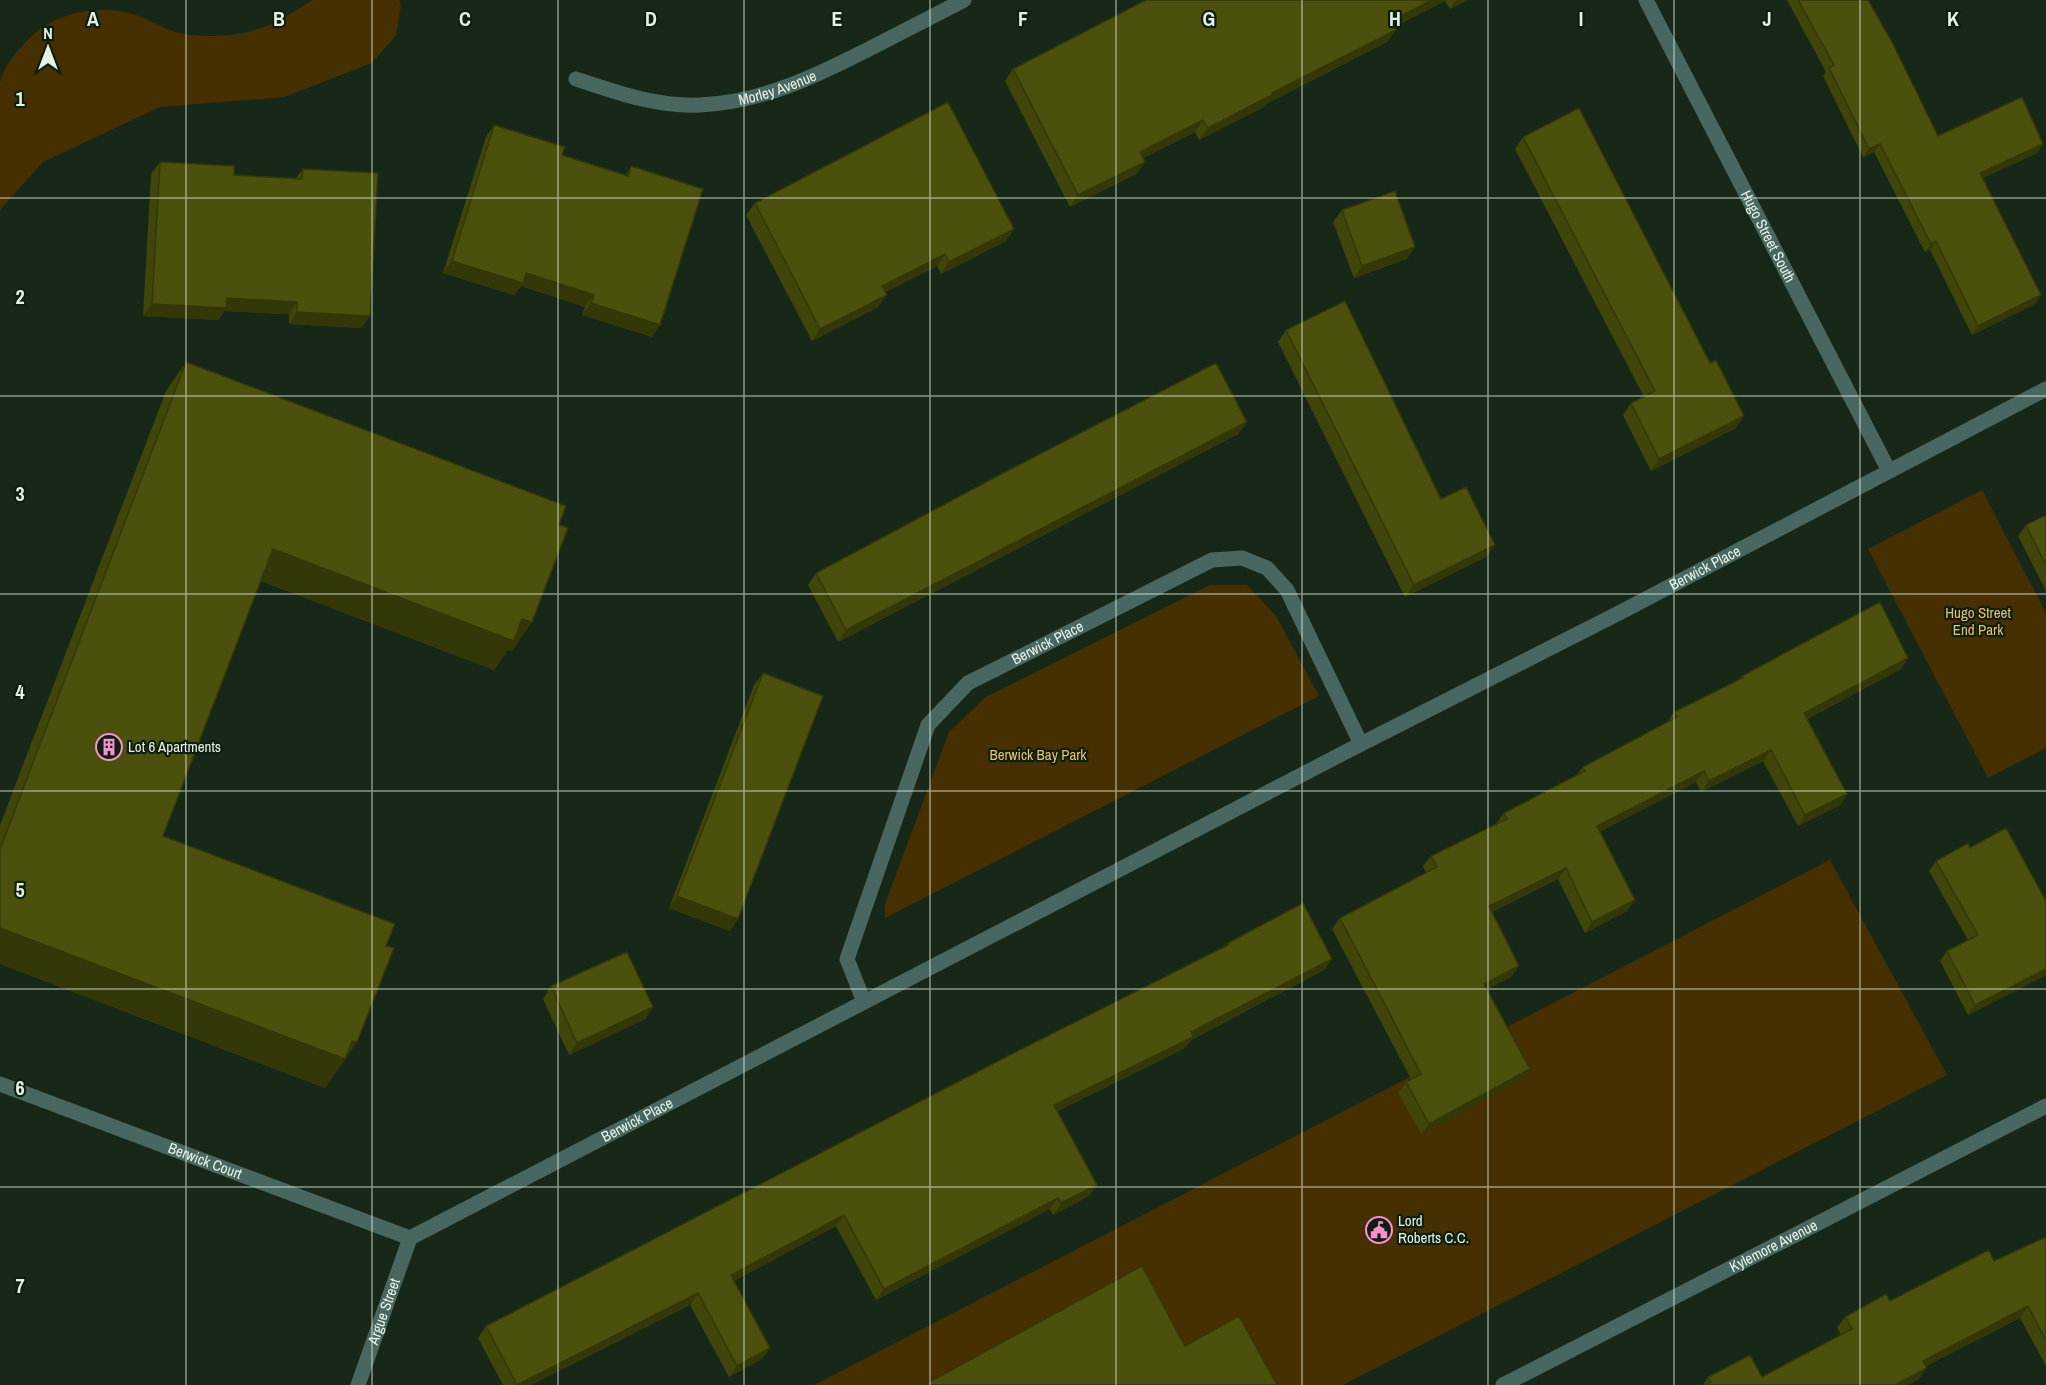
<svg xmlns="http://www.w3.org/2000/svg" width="2046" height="1385" font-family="'Archivo Narrow',sans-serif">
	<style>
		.green { fill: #463001 }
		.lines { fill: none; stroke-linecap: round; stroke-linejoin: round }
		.minor { stroke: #476760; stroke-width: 15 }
		.wall { fill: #40450a }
		.shaded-wall { fill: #343808 }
		.building { fill: #4b500c; stroke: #343808; stroke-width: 1.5 }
		.grid { fill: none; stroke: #e7f2e7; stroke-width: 1.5; stroke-opacity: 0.55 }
		.labels { text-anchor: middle; stroke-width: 4.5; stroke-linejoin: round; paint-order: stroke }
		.street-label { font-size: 15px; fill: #e7f2e7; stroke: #0e1f10 }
		.park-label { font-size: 15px; fill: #edbf6a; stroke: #0e1f10 }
		.poi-label { font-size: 15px; fill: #e7f2e7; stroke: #0e1f10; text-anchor: start }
		.grid-label { font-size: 20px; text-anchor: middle; font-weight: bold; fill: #e7f2e7; stroke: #0e1f10; stroke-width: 4.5; stroke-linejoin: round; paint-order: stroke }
	</style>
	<rect width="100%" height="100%" fill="#172819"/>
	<path class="green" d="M 313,0 L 399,0 L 401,5 L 396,35 L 372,63 L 284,97 L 160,107 L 43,162 L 0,210 C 0,179 0,149 0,118 C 0,107 0,92 0,82 C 5,63 21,46 34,34 C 60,11 101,5 133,14 C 146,18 155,24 167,29 C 180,35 198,36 212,36 C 258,35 275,23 313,0 Z
		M 1982,490 L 2046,613 L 2046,748 L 1988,778 L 1868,549 Z
		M 1210,585 L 1247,585 L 1276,616 L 1319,696 L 885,918 L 885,904 L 949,732 L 986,697 Z
		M 1830,860 L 1947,1075 L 1343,1385 L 814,1385 Z"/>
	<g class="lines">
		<g class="minor">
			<path id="s1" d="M 1646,0 L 1889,471"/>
			<path id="s2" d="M 576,79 C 615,92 657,107 700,105 C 763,102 816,76 871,48 C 902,32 933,16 964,0"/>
			<path id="s3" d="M 864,1002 L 847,959 L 928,725 L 968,683 L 1212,560 L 1242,558 L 1267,568 L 1287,590 L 1361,744"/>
			<path id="s4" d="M 0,1084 L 410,1238"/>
			<path id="s5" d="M 410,1238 L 1361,744 L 1621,612 L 2046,389"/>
			<path id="s6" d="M 358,1385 L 410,1238"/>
			<path id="s7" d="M 1503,1385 L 2046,1106"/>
		</g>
	</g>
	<path class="wall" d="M 1146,0 L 1468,0 L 1450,9 L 1445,1 L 1394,27 L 1396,30 L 1387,42 L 1266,104 L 1264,107 L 1199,140 L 1195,132 L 1143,158 L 1145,162 L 1136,174 L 1070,207 L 1005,81 L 1013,69 Z
		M 1787,0 L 1868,0 L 1938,136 L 2043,144 L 2037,153 L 1983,178 L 2041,295 L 2035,304 L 1972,335 L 1930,250 L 1925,252 L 1874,152 L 1863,157 L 1823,76 L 1826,72 Z
		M 494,125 L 562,155 L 626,175 L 631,166 L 652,337 L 582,315 L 585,307 L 521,286 L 514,295 L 443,273 L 486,137 Z
		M 1523,137 L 1710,363 L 1744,416 L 1736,428 L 1651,471 L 1623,415 L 1631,403 L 1644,397 L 1515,149 Z
		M 160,162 L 234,175 L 296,178 L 303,169 L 370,316 L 361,328 L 289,324 L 289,314 L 224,311 L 218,320 L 143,316 L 151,174 Z
		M 755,203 L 1006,241 L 941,274 L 937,266 L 885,292 L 878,307 L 812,341 L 746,215 Z
		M 1342,210 L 1407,259 L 1354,278 L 1333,222 Z
		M 1286,330 L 1441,499 L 1495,545 L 1486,557 L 1405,597 L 1278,342 Z
		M 186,362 L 512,651 L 508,650 L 494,670 L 261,581 L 163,836 L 386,946 L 357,1042 L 325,1088 L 0,964 L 0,825 L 166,391 Z
		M 1247,422 L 1238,434 L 838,642 L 808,585 L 816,573 Z
		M 2046,515 L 2046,591 L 2018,536 L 2026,525 Z
		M 1901,669 L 1807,719 L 1847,794 L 1840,805 L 1798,826 L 1763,761 L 1701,792 L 1696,782 L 1600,831 L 1627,911 L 1585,933 L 1558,879 L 1492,912 L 1511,977 L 1487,989 L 1523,1080 L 1421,1134 L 1398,1093 L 1406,1082 L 1411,1079 L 1332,929 L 1340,918 L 1426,873 L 1423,866 L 1431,856 L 1497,823 L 1504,813 L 1577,775 L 1583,767 L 1667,723 L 1674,712 L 1738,680 L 1742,676 Z
		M 763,673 L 730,931 L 669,908 L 754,685 Z
		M 1970,848 L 2046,901 L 2046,975 L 1968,1015 L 1940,961 L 1947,951 L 1968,940 L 1929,871 L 1936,861 Z
		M 1228,943 L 1332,959 L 1324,970 L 1191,1040 L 1185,1048 L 1058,1111 L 1097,1185 L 1089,1196 L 1053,1215 L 1050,1209 L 876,1300 L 836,1226 L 734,1281 L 770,1348 L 762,1359 L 729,1377 L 690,1305 L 531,1385 L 503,1385 L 478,1338 L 486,1326 L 1226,946 Z
		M 551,986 L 653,1007 L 645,1019 L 569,1055 L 543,999 Z
		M 2046,1237 L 2046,1366 L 2020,1318 L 1926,1366 L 1919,1379 L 1908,1385 L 1703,1385 L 1708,1377 L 1762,1377 L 1841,1335 L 1837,1328 L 1845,1317 L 1890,1301 L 1994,1261 Z"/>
	<path class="shaded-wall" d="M 1432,0 L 1446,0 L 1382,33 L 1391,21 Z
		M 1456,0 L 1468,0 L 1450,9 Z
		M 1396,30 L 1387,42 L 1266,104 L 1264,107 L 1199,140 L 1208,128 L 1272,93 Z
		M 1203,120 L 1195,132 L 1132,164 L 1140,152 Z
		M 1880,144 L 1874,152 L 1863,157 L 1869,149 Z
		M 2043,144 L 2037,153 L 1974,182 L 1980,173 Z
		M 1145,162 L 1136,174 L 1070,207 L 1078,195 Z
		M 1014,229 L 1006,241 L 941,274 L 949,262 Z
		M 1936,241 L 1930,250 L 1925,252 L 1931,244 Z
		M 1415,247 L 1407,259 L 1354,278 L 1362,266 Z
		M 945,254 L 937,266 L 874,298 L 882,286 Z
		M 452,261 L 526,273 L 594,295 L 585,307 L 521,286 L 514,295 L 443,273 Z
		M 887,295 L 878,307 L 812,341 L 820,329 Z
		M 2041,295 L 2035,304 L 1972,335 L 1978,326 Z
		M 227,298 L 297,302 L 289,314 L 224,311 L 218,320 L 143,316 L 152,304 Z
		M 591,303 L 660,325 L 652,337 L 582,315 Z
		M 297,312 L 370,316 L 361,328 L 289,324 Z
		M 1744,416 L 1736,428 L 1651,471 L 1659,459 Z
		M 1247,422 L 1238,434 L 838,642 L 846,630 Z
		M 1495,545 L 1486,557 L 1405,597 L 1414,585 Z
		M 273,549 L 522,619 L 532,622 L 512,651 L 508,650 L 494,670 L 253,578 Z
		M 1908,658 L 1901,669 L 1796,724 L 1804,713 Z
		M 1771,750 L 1763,761 L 1701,792 L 1709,781 Z
		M 1704,771 L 1696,782 L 1590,837 L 1597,826 Z
		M 1847,794 L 1840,805 L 1798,826 L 1805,815 Z
		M 1566,868 L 1558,879 L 1481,917 L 1489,906 Z
		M 677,896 L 738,919 L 730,931 L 669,908 Z
		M 1635,900 L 1627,911 L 1585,933 L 1592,922 Z
		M 0,928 L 352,1041 L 357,1042 L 325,1088 L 0,964 Z
		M 1332,959 L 1324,970 L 1191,1039 L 1185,1048 L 1047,1116 L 1054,1105 Z
		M 1519,966 L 1511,977 L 1476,995 L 1484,984 Z
		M 2046,969 L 2046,975 L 1968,1015 L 1975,1005 Z
		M 653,1007 L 645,1019 L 569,1055 L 577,1043 Z
		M 1530,1069 L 1523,1080 L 1421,1134 L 1429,1124 Z
		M 1097,1185 L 1089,1196 L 1053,1215 L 1061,1203 Z
		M 1058,1198 L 1050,1209 L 876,1300 L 884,1289 Z
		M 844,1215 L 836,1226 L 723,1287 L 731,1275 Z
		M 698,1293 L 690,1305 L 531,1385 L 517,1385 Z
		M 2028,1306 L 2020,1318 L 1915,1372 L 1923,1361 Z
		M 770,1348 L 762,1359 L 729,1377 L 737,1366 Z
		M 1927,1368 L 1919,1379 L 1908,1385 L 1895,1385 Z"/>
	<path class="building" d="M 1146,0 L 1432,0 L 1391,21 L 1396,30 L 1272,93 L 1272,95 L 1208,128 L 1203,120 L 1140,152 L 1145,162 L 1078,195 L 1013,69 Z
		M 1798,0 L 1868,0 L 1892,42 L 1938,136 L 2022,97 L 2043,144 L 1980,173 L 2041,295 L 1978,326 L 1936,241 L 1931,244 L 1880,144 L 1869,149 L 1829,68 L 1834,65 Z
		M 948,102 L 1014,229 L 949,262 L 945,254 L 882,286 L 887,295 L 820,329 L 755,203 Z
		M 1579,108 L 1710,363 L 1716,360 L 1744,416 L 1659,459 L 1631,403 L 1655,391 L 1523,137 Z
		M 494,125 L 565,147 L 562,155 L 628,176 L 631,166 L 703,189 L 660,325 L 591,303 L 594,295 L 526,273 L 523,283 L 452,261 Z
		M 160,162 L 234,166 L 234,175 L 302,179 L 303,169 L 378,173 L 370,316 L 297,312 L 297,302 L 227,298 L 226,308 L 152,304 Z
		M 1395,191 L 1415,247 L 1362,266 L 1342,210 Z
		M 1345,301 L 1441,499 L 1466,487 L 1495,545 L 1414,585 L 1286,330 Z
		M 186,362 L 566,506 L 559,525 L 568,528 L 532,622 L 522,619 L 514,641 L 273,549 L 163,836 L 395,924 L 386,946 L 394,948 L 357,1042 L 352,1041 L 345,1059 L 0,928 L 0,849 Z
		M 1216,363 L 1247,422 L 846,630 L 816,573 L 1005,472 Z
		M 2046,515 L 2046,565 L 2026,525 Z
		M 1880,602 L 1908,658 L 1804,713 L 1847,794 L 1805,815 L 1771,750 L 1709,781 L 1704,771 L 1597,826 L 1635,900 L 1592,922 L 1566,868 L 1489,906 L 1519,966 L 1484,984 L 1530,1069 L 1429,1124 L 1406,1082 L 1421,1074 L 1340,918 L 1437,867 L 1431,856 L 1507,819 L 1504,813 L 1585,771 L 1583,767 L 1677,717 L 1674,712 L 1743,678 L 1742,676 Z
		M 763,673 L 823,696 L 738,919 L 677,896 Z
		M 2006,828 L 2046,901 L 2046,969 L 1975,1005 L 1947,951 L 1978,935 L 1936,861 L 1968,843 L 1970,848 Z
		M 1303,903 L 1332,959 L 1191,1032 L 1193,1037 L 1054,1105 L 1097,1185 L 1061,1203 L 1058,1198 L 884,1289 L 844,1215 L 731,1275 L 770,1348 L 737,1366 L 698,1293 L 517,1385 L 486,1326 L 1008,1056 L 1228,945 L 1228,943 Z
		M 627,952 L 653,1007 L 577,1043 L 551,986 Z
		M 2046,1237 L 2046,1340 L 2028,1306 L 1923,1361 L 1927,1368 L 1895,1385 L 1705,1385 L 1711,1382 L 1708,1377 L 1750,1355 L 1762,1377 L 1852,1329 L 1845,1317 L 1886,1294 L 1890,1301 L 1989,1250 L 1994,1261 Z
		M 1142,1266 L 1185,1346 L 1239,1316 L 1277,1385 L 924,1385 Z"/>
	<path class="grid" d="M 186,0 L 186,1385M 372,0 L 372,1385M 558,0 L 558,1385M 744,0 L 744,1385M 930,0 L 930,1385M 1116,0 L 1116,1385M 1302,0 L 1302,1385M 1488,0 L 1488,1385M 1674,0 L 1674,1385M 1860,0 L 1860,1385M 0,198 L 2046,198M 0,396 L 2046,396M 0,594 L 2046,594M 0,791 L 2046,791M 0,989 L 2046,989M 0,1187 L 2046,1187"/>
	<defs>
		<symbol id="building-ring" viewBox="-11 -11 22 22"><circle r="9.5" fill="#0e1f10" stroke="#f690d0" stroke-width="1.5"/><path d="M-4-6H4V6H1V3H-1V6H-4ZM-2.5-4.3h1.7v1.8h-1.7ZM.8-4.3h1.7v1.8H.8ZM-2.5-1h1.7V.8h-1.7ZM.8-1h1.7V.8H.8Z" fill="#f690d0"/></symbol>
		<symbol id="civic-ring" viewBox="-11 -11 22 22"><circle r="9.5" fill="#0e1f10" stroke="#f690d0" stroke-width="1.5"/><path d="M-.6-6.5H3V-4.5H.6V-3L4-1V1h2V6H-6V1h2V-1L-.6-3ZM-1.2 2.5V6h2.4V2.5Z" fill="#f690d0"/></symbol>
	</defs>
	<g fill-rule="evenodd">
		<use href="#building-ring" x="94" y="732" width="30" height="30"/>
		<use href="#civic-ring" x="1364" y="1215" width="30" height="30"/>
	</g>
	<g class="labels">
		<g class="street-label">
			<text dy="5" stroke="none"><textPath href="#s2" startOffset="207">Morley Avenue</textPath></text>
			<text dy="5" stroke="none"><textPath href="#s1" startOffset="266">Hugo Street South</textPath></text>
			<text dy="5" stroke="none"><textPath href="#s5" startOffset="1458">Berwick Place</textPath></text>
			<text dy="5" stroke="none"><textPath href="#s3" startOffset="441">Berwick Place</textPath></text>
			<text dy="5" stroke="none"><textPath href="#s5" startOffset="256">Berwick Place</textPath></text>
			<text dy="5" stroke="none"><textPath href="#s4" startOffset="219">Berwick Court</textPath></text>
			<text dy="5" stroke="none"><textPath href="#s7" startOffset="304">Kylemore Avenue</textPath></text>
			<text dy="5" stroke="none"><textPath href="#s6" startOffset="78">Argue Street</textPath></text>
		</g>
		<g class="park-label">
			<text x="1978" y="618">Hugo Street<tspan x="1978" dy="17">End Park</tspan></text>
			<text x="1038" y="760">Berwick Bay Park</text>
		</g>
		<g class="poi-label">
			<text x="128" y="752">Lot 6 Apartments</text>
			<text x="1398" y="1226">Lord<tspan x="1398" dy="17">Roberts C.C.</tspan></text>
		</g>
	</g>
	<g class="grid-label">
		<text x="93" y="26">A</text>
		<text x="279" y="26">B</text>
		<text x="465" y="26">C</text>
		<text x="651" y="26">D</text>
		<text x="837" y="26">E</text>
		<text x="1023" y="26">F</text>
		<text x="1209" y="26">G</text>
		<text x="1395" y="26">H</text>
		<text x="1581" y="26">I</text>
		<text x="1767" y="26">J</text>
		<text x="1953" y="26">K</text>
		<text x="20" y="106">1</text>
		<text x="20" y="304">2</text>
		<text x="20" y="501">3</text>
		<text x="20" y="699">4</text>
		<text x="20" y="897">5</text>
		<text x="20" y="1095">6</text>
		<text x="20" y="1293">7</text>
	</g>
	<g transform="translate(48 48)" stroke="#0e1f10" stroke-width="4.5" paint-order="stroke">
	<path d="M0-4.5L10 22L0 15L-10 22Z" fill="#e7f2e7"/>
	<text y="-9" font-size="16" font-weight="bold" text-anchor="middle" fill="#e7f2e7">N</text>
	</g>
</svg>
